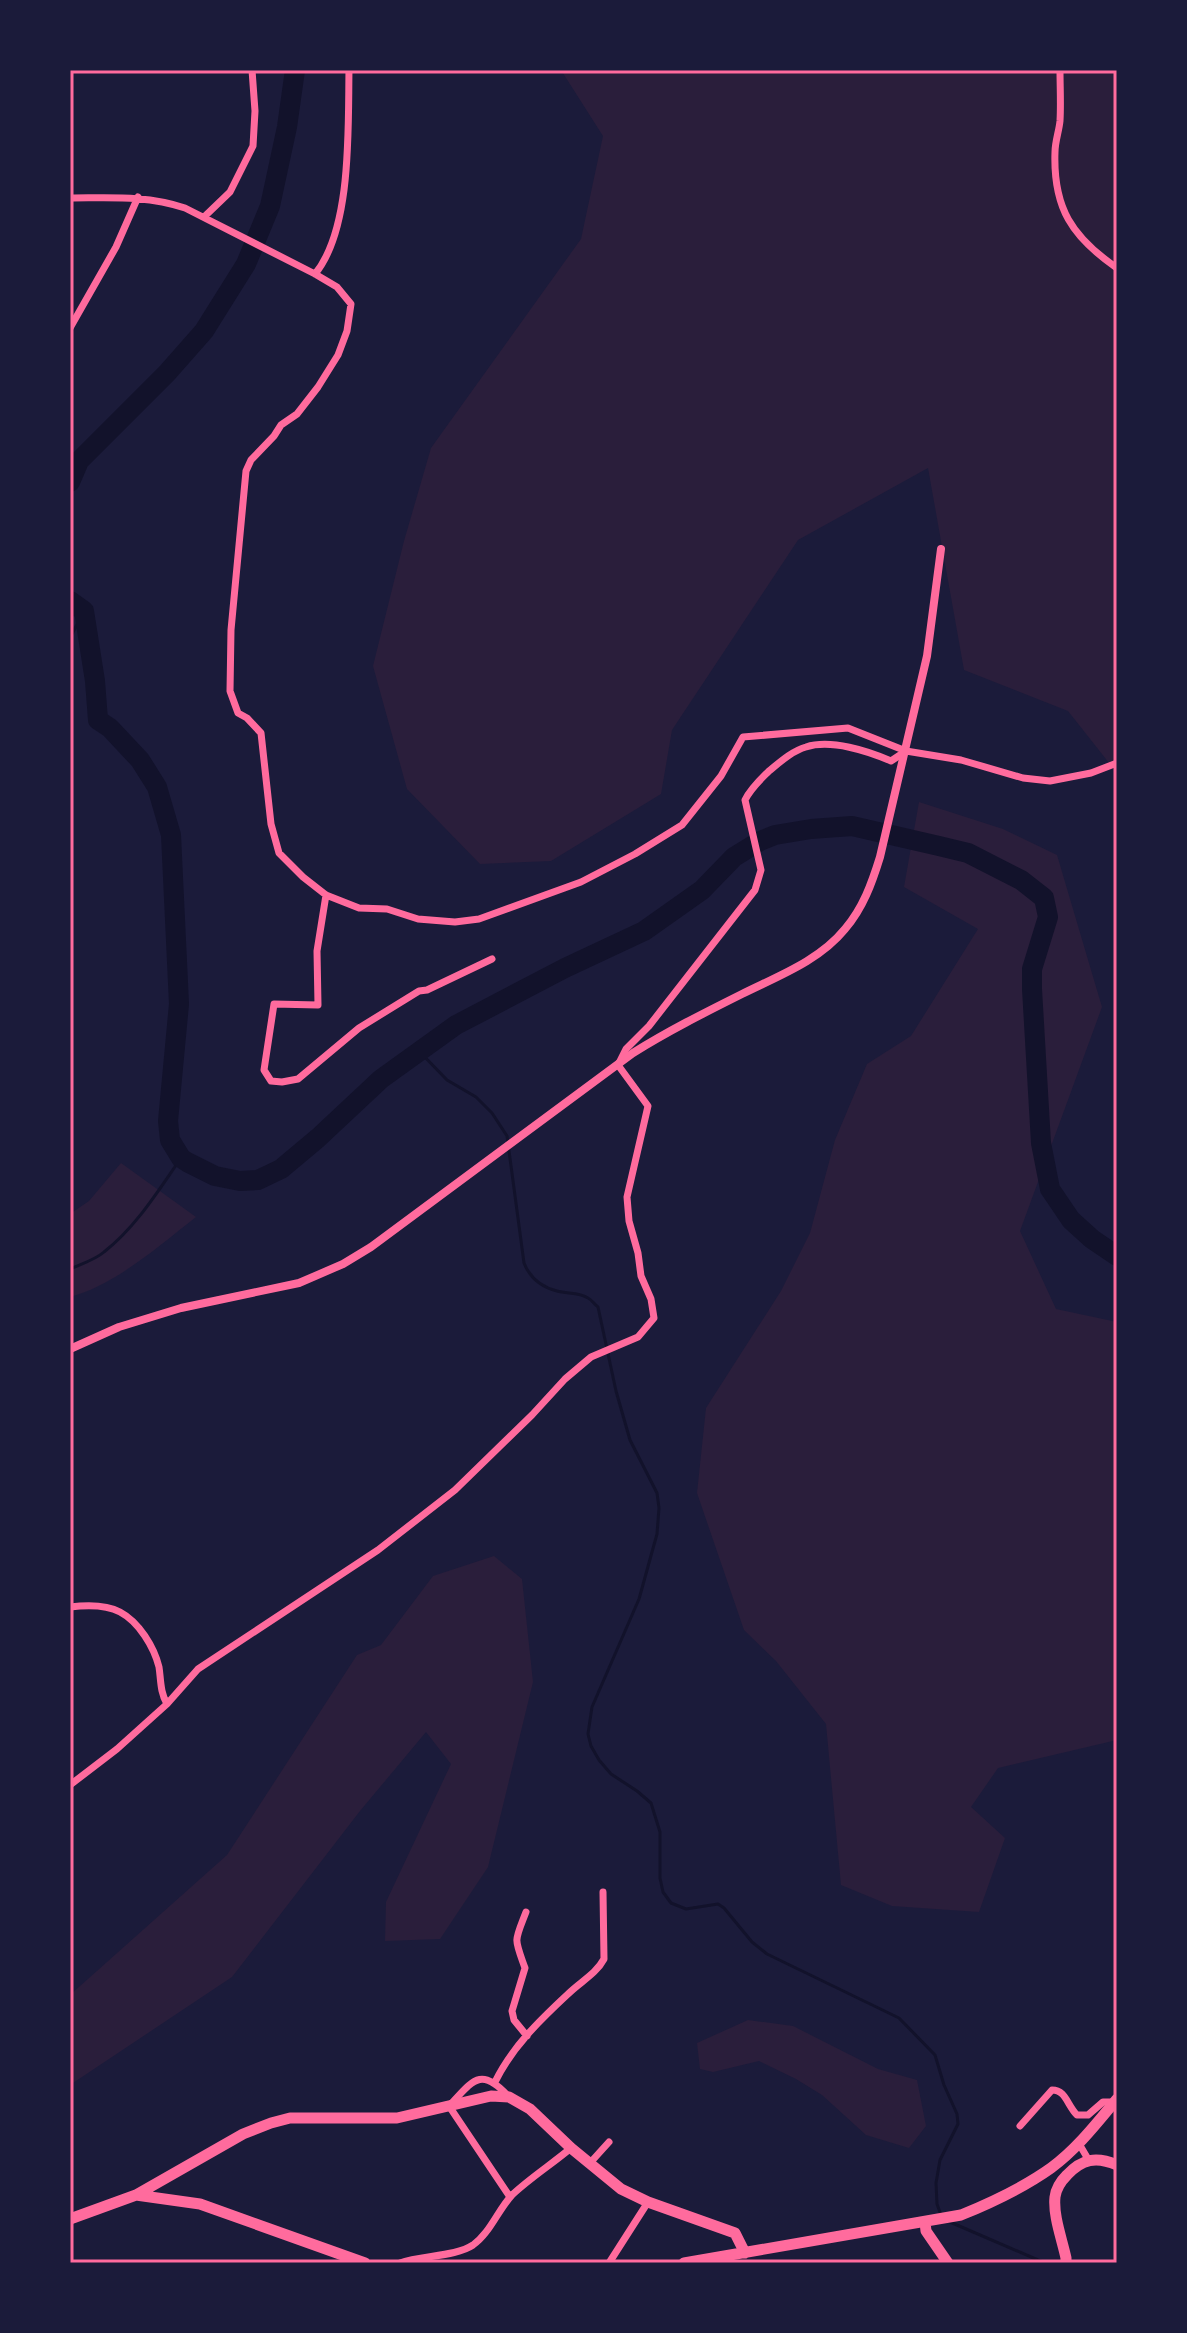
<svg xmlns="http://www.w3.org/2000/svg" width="1187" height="2333" font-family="Montserrat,sans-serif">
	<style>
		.green { fill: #2a1e3b }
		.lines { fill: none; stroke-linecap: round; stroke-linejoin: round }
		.stream { stroke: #12122b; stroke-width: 3 }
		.river { stroke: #12122b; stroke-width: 20 }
		.minor { stroke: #ff6b9d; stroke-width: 7 }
		.tertiary { stroke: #ff6b9d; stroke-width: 8 }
		.primary { stroke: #ff6b9d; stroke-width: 11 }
		.neatline { fill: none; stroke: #ff6b9d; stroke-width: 3 }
	</style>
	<rect width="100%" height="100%" fill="#1b1b3a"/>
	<path class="green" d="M 561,70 L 1117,70 L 1117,773 L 1068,711 L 964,670 L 928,468 L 798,540 L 672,730 L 661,794 L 551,861 L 480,864 L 407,789 L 373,666 L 404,541 L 431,448 L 581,239 L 603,136 Z
		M 919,802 L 1003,829 L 1057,855 L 1102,1007 L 1020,1231 L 1056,1309 L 1117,1322 L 1117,1740 L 998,1768 L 971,1807 L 1005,1838 L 979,1912 L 892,1906 L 841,1885 L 826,1724 L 776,1661 L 744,1630 L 697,1493 L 706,1408 L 781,1291 L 810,1233 L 835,1140 L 867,1064 L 911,1036 L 978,929 L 904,887 Z
		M 121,1163 L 196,1217 C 159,1246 115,1285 70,1297 L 70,1214 L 89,1201 Z
		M 494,1556 L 522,1579 L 533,1682 L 488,1867 L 440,1939 L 385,1941 L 386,1902 L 451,1764 L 426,1732 L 360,1811 L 232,1977 L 70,2085 L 70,1995 L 227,1855 L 357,1655 L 381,1645 L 433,1576 Z
		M 748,2020 L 793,2026 L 878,2069 L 917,2080 L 926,2126 L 909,2148 L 866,2135 L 822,2095 L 796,2079 L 759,2061 L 713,2072 L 700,2069 L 697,2043 Z"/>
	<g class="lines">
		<path class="stream" d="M 70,638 L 84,611
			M 419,1051 L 447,1080 L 476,1097 L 492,1113 L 507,1136 L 524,1263 C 530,1278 541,1287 557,1291 C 567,1294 579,1292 588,1298 C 592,1300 594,1304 598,1307 L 616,1391 L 630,1440 L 657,1493 L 659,1508 L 657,1534 L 639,1599 L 592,1707 L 588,1734 L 591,1746 L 599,1760 L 611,1774 L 637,1791 L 651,1803 L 660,1832 L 660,1878 L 663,1892 L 671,1903 L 686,1909 L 718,1904 L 724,1908 L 752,1942 L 767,1954 L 899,2018 L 935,2055 L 944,2085 L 957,2114 L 958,2124 L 940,2160 L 936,2183 L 937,2204 L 941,2215
			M 70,1269 C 81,1264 95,1260 104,1252 C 136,1227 158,1191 181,1158
			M 950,2222 L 1045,2263"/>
		<path class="river" d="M 70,482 L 79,461 L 167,373 L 204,331 L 246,264 L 270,206 L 287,127 L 295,70
			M 70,601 L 84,611 L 95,681 L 98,720 L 110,728 L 140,760 L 157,787 L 171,835 L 179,1004 L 168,1121 L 170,1140 L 181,1158 L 187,1162 L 215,1176 L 240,1181 L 258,1180 L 281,1169 L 318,1138 L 381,1079 L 456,1025 L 565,968 L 644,931 L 702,890 L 734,857 L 760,841 L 775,835 L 811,829 L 852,826 L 939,846 L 968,853 L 1021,880 L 1044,898 L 1048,917 L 1032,969 L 1032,989 L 1041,1143 L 1050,1189 L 1071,1220 L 1092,1239 L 1117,1256"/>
		<path class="minor" d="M 1060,70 C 1060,87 1061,104 1060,121 C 1059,131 1055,142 1055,152 C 1053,208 1072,237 1117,268
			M 70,198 C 109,198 147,195 185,208 L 315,274 L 337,287 L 351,304 L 347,331 L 338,355 L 318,387 L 297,414 L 281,425 L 274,436 L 251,460 L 246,471 L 231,630 L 230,691 L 238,713 L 247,718 L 261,733 L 271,824 L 279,853 L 303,877 L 326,895 L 359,908 L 387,909 L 418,919 L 455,922 L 479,919 L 581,882 L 635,854 L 682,825 L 721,776 L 743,737 L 848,728 L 906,751 L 961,760 L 1023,778 L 1050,781 L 1091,773 L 1117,763
			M 204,217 L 230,192 L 253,146 L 255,111 L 252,70
			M 315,274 C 352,229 348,128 349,70
			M 70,328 L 116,247 L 138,197
			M 326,895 L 317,951 L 318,1005 L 274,1004 L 264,1070 L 271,1081 L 282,1082 L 298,1079 L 359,1028 L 419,991 L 427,990 L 492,959
			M 70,1607 C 86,1605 105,1604 120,1612 C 139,1622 154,1647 159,1667 C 161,1680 160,1692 167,1704
			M 70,1785 L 117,1749 L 167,1704 L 198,1669 L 378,1550 L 455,1490 L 532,1415 L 565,1379 L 591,1357 L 638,1337 L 654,1318 L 651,1299 L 641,1276 L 638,1253 L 629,1221 L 627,1197 L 648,1106 L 618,1065 L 626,1049 L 649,1026 L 755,890 L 761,870 L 745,800 C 751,788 760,780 769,771 C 780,762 792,751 806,747 C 831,739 868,751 891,761 L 906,751
			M 526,1912 C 514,1943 514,1937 525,1968 L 512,2011 L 514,2020 L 527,2036
			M 495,2082 C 512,2047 540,2020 568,1994 C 580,1982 596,1974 604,1959 L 603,1892
			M 508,2096 C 480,2065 472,2082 449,2106 L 510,2197
			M 1020,2126 L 1052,2090 C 1066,2090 1067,2105 1077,2115 L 1088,2115 L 1103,2102 L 1115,2102
			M 1078,2142 L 1088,2159
			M 590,2163 L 609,2142
			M 400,2263 C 421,2255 455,2257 473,2245 C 490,2233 498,2210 512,2195 C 530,2178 552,2164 571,2148
			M 609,2263 L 648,2202"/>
		<path class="tertiary" d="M 70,1349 L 119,1327 L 181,1308 L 299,1283 L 343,1264 L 371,1247 L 633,1053 C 668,1031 704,1013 742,994 C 778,976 819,961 845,929 C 863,908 872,883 880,857 L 927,656 L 941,549"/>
		<path class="primary" d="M 136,2195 L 243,2134 L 271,2123 L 290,2118 L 397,2118 L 491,2096 L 509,2097 L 530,2109 L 571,2148 L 621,2189 L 648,2202 L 735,2233 L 745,2253
			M 70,2219 L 136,2195 L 200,2204 L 365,2263
			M 925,2222 L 926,2231 L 948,2263
			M 684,2263 L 961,2215 C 993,2202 1023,2188 1051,2168 C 1076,2150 1097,2123 1117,2099
			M 1066,2263 L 1066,2258 C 1062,2239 1053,2216 1055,2197 C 1056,2189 1061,2181 1067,2175 C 1082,2159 1096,2156 1117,2165"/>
	</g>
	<rect width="1187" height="2333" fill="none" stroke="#1b1b3a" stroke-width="144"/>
	<rect x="72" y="72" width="1043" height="2189" class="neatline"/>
</svg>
